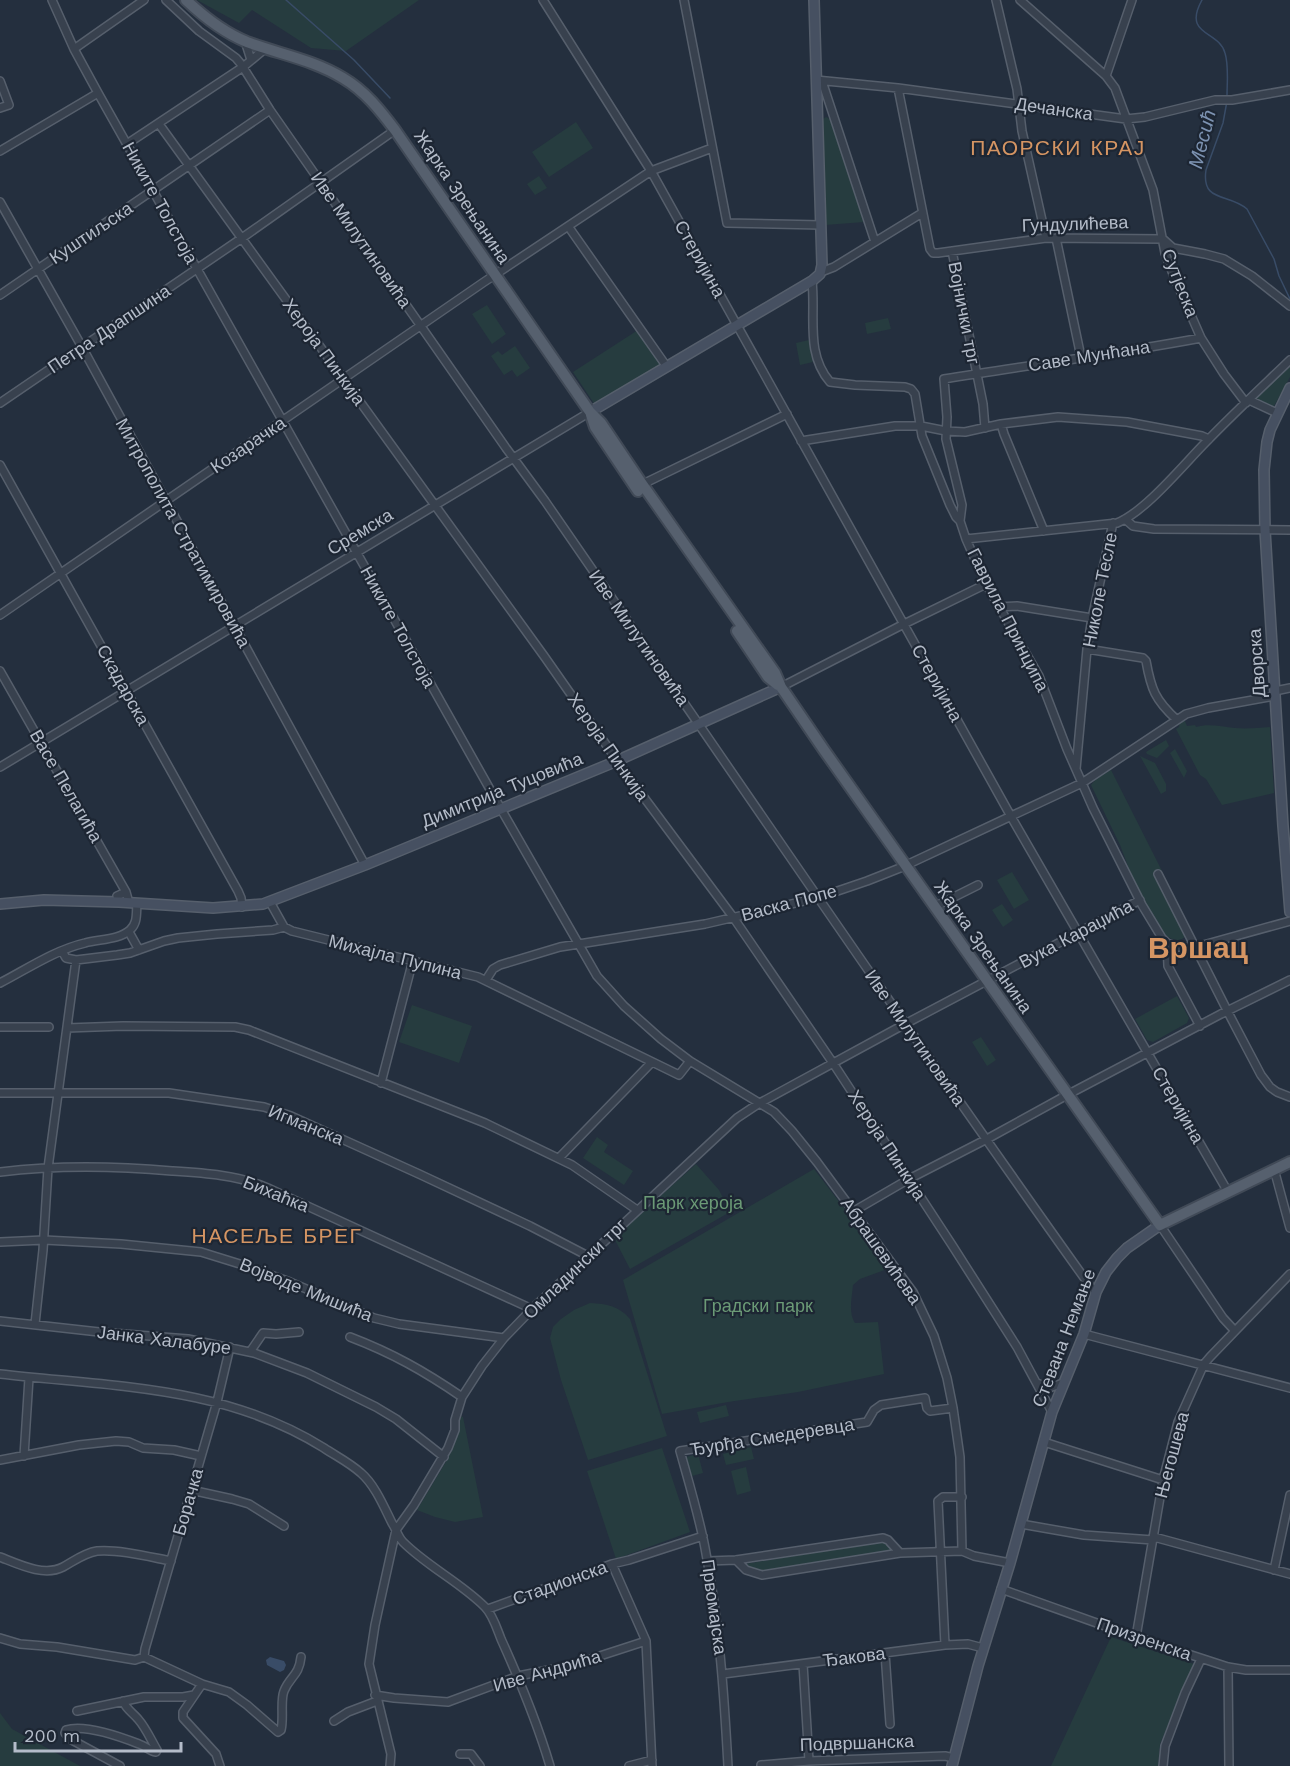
<svg xmlns="http://www.w3.org/2000/svg" width="1290" height="1766" font-family="'Work Sans',sans-serif">
	<style>
		.green { fill: #263c3f }
		.water { fill: #394c67 }
		.lines { fill: none; stroke-linecap: round; stroke-linejoin: round }
		.stream { stroke: #394c67; stroke-width: 1.5 }
		.street-casing { stroke: #565f6c; stroke-width: 10 }
		.secondary-casing { stroke: #565f6c; stroke-width: 12 }
		.primary-casing { stroke: #414a57; stroke-width: 14 }
		.street { stroke: #38414e; stroke-width: 7 }
		.secondary { stroke: #465061; stroke-width: 9 }
		.primary { stroke: #56606e; stroke-width: 10 }
		.labels { text-anchor: middle; stroke-width: 4.5; stroke-linejoin: round; paint-order: stroke }
		.street-label { font-size: 18px; fill: #b4bcc9; stroke: #1d2633 }
		.park-label { font-size: 18px; fill: #6b9a76; stroke: #1d2633 }
		.water-label { font-size: 20px; font-style: italic; fill: #7c92b1; stroke: #1d2633 }
		.quarter-label { font-size: 21px; letter-spacing: 1.5px; fill: #d59563; stroke: #1d2633 }
		.town-label { font-size: 30px; font-weight: bold; fill: #d59563; stroke: #1d2633 }
	</style>
	<rect width="100%" height="100%" fill="#242f3e"/>
	<path class="green" d="M 197,0 L 419,0 L 346,51 L 311,48 L 252,10 L 239,23 Z
		M 826,117 L 830,119 L 864,222 L 825,225 L 823,119 Z
		M 576,122 L 593,148 L 549,177 L 532,152 Z
		M 539,176 L 547,188 L 535,195 L 527,184 Z
		M 487,305 L 506,334 L 492,344 L 472,314 Z
		M 888,318 L 891,329 L 867,334 L 865,323 Z
		M 638,330 L 661,366 L 595,405 L 573,372 Z
		M 809,340 L 813,362 L 800,365 L 796,343 Z
		M 515,346 L 530,368 L 517,377 L 512,370 L 504,375 L 491,356 L 498,351 L 502,355 Z
		M 1290,365 L 1290,377 L 1274,406 L 1271,407 L 1255,400 L 1256,397 Z
		M 1184,719 L 1187,726 L 1195,725 L 1196,727 C 1209,723 1222,727 1235,728 C 1246,729 1258,728 1270,727 L 1274,793 L 1222,805 L 1206,779 L 1200,775 L 1176,729 L 1179,727 L 1180,721 Z
		M 1166,740 L 1169,746 L 1157,758 L 1147,754 L 1146,752 Z
		M 1175,749 L 1187,771 L 1184,778 L 1170,753 Z
		M 1140,756 L 1155,763 L 1166,784 L 1166,791 L 1161,794 Z
		M 1111,770 L 1162,871 L 1158,873 L 1186,935 C 1181,944 1169,939 1163,933 L 1126,868 L 1128,866 L 1120,845 L 1091,785 L 1096,779 Z
		M 1012,872 L 1029,900 L 1014,909 L 997,880 Z
		M 1002,904 L 1013,920 L 1003,927 L 992,910 Z
		M 1177,996 L 1189,1018 L 1187,1023 L 1153,1042 L 1147,1040 L 1135,1019 Z
		M 412,1005 L 472,1026 L 459,1063 L 399,1042 Z
		M 981,1037 L 996,1060 L 987,1066 L 972,1042 Z
		M 597,1137 L 608,1145 L 604,1152 L 633,1171 L 624,1185 L 583,1158 Z
		M 696,1164 L 719,1190 L 730,1212 L 630,1269 L 614,1238 Z
		M 814,1169 L 890,1268 L 860,1279 L 853,1285 C 852,1297 848,1313 855,1323 L 878,1322 L 884,1374 L 798,1392 L 728,1402 L 662,1414 L 623,1280 Z
		M 590,1303 C 607,1304 619,1306 630,1319 L 667,1436 L 588,1460 L 561,1380 L 550,1338 L 553,1327 L 561,1319 L 574,1310 Z
		M 726,1405 L 729,1416 L 700,1423 L 697,1412 Z
		M 460,1416 L 463,1417 L 483,1517 L 455,1522 L 435,1517 L 417,1510 L 447,1460 Z
		M 751,1447 L 754,1459 L 726,1465 L 723,1454 Z
		M 662,1448 L 690,1532 L 616,1559 L 587,1471 Z
		M 698,1454 L 703,1473 L 692,1476 L 686,1457 Z
		M 746,1467 L 751,1491 L 737,1495 L 731,1471 Z
		M 881,1541 C 886,1541 890,1545 892,1551 L 760,1572 L 748,1569 L 745,1564 Z
		M 1111,1637 L 1194,1664 L 1160,1744 L 1158,1766 L 1051,1766 Z
		M 0,1713 L 12,1729 L 80,1766 L 0,1766 Z"/>
	<path class="water" d="M 270,1657 L 284,1661 L 286,1665 L 284,1670 L 280,1672 L 267,1665 L 266,1660 Z"/>
	<g class="lines">
		<path class="stream" d="M 286,0 L 354,60 L 390,98
			M 1202,0 C 1182,36 1219,30 1225,53 C 1229,66 1227,83 1227,96
			M 1227,101 L 1223,123 L 1206,170 C 1201,203 1229,193 1247,209 L 1274,259 L 1279,276 L 1290,299"/>
		<defs>
			<path id="street" d="M 52,0 L 74,49 L 98,93 L 505,816 L 597,976 L 624,1006 L 661,1039 L 690,1061 L 774,1112 L 792,1131 L 817,1162 L 913,1292 L 934,1336 L 947,1378 L 953,1408 L 960,1457 L 962,1551
				M 166,0 L 199,31 L 236,58 L 241,64 L 270,110 L 506,448 L 545,501 C 726,763 905,1027 1090,1286 L 1096,1292
				M 543,0 L 651,171 L 1013,820 L 1228,1192
				M 684,0 L 727,223 L 821,225
				M 996,0 L 1017,89 L 1022,131 L 1046,238
				M 1020,0 L 1106,76 L 1115,88 L 1153,190 L 1165,253 L 1173,274 L 1201,338 L 1224,374 L 1246,403
				M 245,41 L 251,60
				M 74,49 L 144,0
				M 1106,76 L 1132,0
				M 816,80 L 898,88 L 1126,119 L 1145,117 L 1215,100 L 1232,100 L 1290,90
				M 0,81 L 9,105 L 0,108
				M 822,81 L 875,242
				M 898,88 L 930,249 L 933,253 L 938,253 L 1046,238 L 1163,239 L 1173,248 L 1205,254 L 1224,259 L 1252,276 L 1290,306
				M 159,124 L 544,656 L 628,776 L 733,917 L 833,1063 L 952,1245 L 1017,1347 L 1052,1412
				M 127,144 L 243,67 L 266,48
				M 0,151 L 98,93
				M 0,202 L 82,347 L 365,865
				M 568,226 L 667,367
				M 1056,238 L 1081,357
				M 952,251 L 983,404 L 985,428
				M 821,272 L 834,267 L 922,213
				M 812,281 C 816,316 805,353 830,382 L 855,385 L 905,387 L 911,389 L 915,394 L 922,436 L 950,505 L 956,517 L 960,521 L 966,539 L 986,584 L 1039,676 L 1067,749 L 1093,808 L 1142,905 L 1162,938 L 1167,943 L 1178,947 L 1196,947 L 1290,921
				M 0,295 L 270,110
				M 1249,400 L 1277,413
				M 0,403 L 242,238 L 395,130
				M 1001,424 L 1004,434 L 1044,531
				M 801,441 L 895,426 L 921,426 L 946,431 L 965,432 L 1001,424 L 1058,417 L 1127,422 L 1202,436 L 1209,439
				M 0,465 L 238,891 L 241,898 L 242,907
				M 643,484 L 787,414
				M 1125,519 L 1133,526 L 1154,529 L 1290,530
				M 960,521 L 962,505 L 946,439 L 947,417 L 944,379 C 1030,365 1116,354 1201,338
				M 966,539 L 1117,523 C 1145,512 1184,464 1206,442 C 1233,414 1262,387 1290,360
				M 998,607 L 1017,606 L 1092,618
				M 0,615 L 484,282 L 651,171 L 712,148
				M 1087,649 L 1143,658 L 1146,661 C 1151,689 1155,700 1177,720
				M 0,671 L 126,892 L 129,903
				M 781,687 L 900,626 L 986,584
				M 1275,691 L 1290,688
				M 0,767 L 590,412
				M 1076,769 L 1087,649 L 1092,618 L 1113,523
				M 1158,874 L 1231,1018 L 1261,1075 L 1270,1087 L 1277,1092 L 1290,1097
				M 117,896 L 126,892
				M 270,902 L 284,927
				M 934,907 L 978,885
				M 129,932 L 139,950
				M 1167,943 L 1168,966 L 1200,1026
				M 62,951 L 66,958 L 76,960 L 117,955 L 130,953 L 164,941 L 178,938 L 217,934 L 273,930 L 284,927 L 292,931 L 478,977 L 679,1075 L 690,1061
				M 486,980 L 493,969 L 500,965 L 560,947 L 705,924 L 817,898 L 867,881 L 900,868 L 1082,783 L 1186,714 L 1208,708 L 1275,696
				M 0,983 C 27,969 55,950 85,943 C 99,939 119,940 130,930 C 138,923 136,913 137,904
				M 0,1027 L 49,1027
				M 67,1028 L 123,1026 L 235,1027 L 249,1030 L 485,1123 L 572,1165 L 637,1210
				M 381,1083 L 413,960
				M 0,1093 L 169,1093 L 264,1107 L 291,1116 L 419,1174 L 530,1226 L 588,1256
				M 559,1158 L 651,1063
				M 1274,1169 L 1290,1228
				M 0,1172 C 57,1165 115,1166 172,1171 C 204,1173 238,1175 268,1188 L 532,1309
				M 854,1211 L 909,1179 L 987,1139 L 1067,1095 L 1221,1014 L 1290,980
				M 1160,1225 L 1223,1318 L 1235,1331
				M 0,1242 L 44,1240 L 121,1244 L 201,1252 L 243,1265 L 290,1282 L 374,1318 L 399,1324 L 504,1338
				M 0,1321 L 99,1332 L 188,1339 L 254,1353 L 307,1373 L 376,1407 L 396,1419 L 444,1457
				M 35,1324 L 43,1250 L 48,1168 L 76,960
				M 1084,1334 L 1290,1388
				M 350,1337 C 392,1353 424,1371 462,1397
				M 250,1352 L 263,1333 L 276,1334 L 299,1332
				M 0,1374 C 114,1387 223,1385 324,1448 C 336,1456 350,1463 361,1473 C 375,1485 384,1507 392,1523 C 396,1529 398,1537 403,1542 C 428,1567 460,1582 485,1607 C 493,1615 497,1629 501,1639 C 520,1681 537,1722 550,1766
				M 1037,1383 L 1049,1388 L 1063,1383
				M 1044,1442 L 1163,1480
				M 24,1456 L 29,1378
				M 0,1460 L 79,1445 L 116,1441 L 129,1442 L 143,1448 L 174,1450 L 201,1456
				M 191,1490 L 232,1499 L 249,1504 L 284,1526
				M 1021,1524 L 1084,1535 L 1153,1540
				M 1154,1537 L 1290,1574
				M 0,1557 C 18,1564 44,1577 63,1567 C 74,1561 84,1553 97,1551 C 118,1549 150,1557 171,1561
				M 736,1560 L 746,1570 L 762,1575 L 900,1553 L 962,1551 L 974,1556 L 1010,1563
				M 708,1561 L 736,1560 L 883,1538 L 888,1540 L 900,1553
				M 612,1564 L 646,1641 L 652,1766
				M 1274,1570 L 1290,1495
				M 1001,1589 L 1136,1637 L 1228,1667 L 1246,1670 L 1290,1670
				M 488,1609 L 612,1564 L 629,1560 L 703,1536
				M 1136,1637 L 1163,1480 L 1178,1422 L 1204,1364 L 1210,1357 L 1290,1274
				M 0,1638 L 20,1644 L 57,1647 L 135,1660 L 144,1657
				M 945,1645 L 938,1501 L 943,1497 L 962,1497
				M 885,1653 L 890,1724
				M 144,1657 L 145,1649 L 217,1402 L 230,1347
				M 144,1657 L 202,1684 L 229,1692 L 247,1705 L 278,1732 L 281,1730 C 284,1718 280,1701 284,1691 C 290,1676 299,1676 301,1657
				M 803,1664 L 809,1761
				M 1228,1667 L 1229,1766
				M 723,1674 L 945,1645 L 968,1644 L 983,1648
				M 202,1684 L 183,1712 L 183,1718 L 216,1754 L 220,1766
				M 375,1695 L 394,1698 L 448,1702 L 518,1676 L 569,1666 L 646,1641
				M 77,1711 L 144,1697 L 183,1697 L 194,1695
				M 334,1721 L 348,1712 L 377,1701
				M 460,1754 L 471,1754 L 480,1766
				M 761,1765 L 809,1761 L 945,1756 L 954,1758
				M 120,1766 L 70,1739 L 65,1733 L 66,1730 C 84,1724 121,1737 139,1744 C 146,1746 149,1751 156,1752 L 157,1750 C 151,1740 146,1728 138,1719 C 133,1713 126,1709 123,1701
				M 390,1766 L 391,1754 L 369,1664 L 375,1625 L 396,1530 L 414,1505 L 448,1448 L 455,1430 L 455,1420 L 462,1397 L 482,1366 L 504,1338 L 532,1309 L 737,1118 L 758,1104 L 905,1024 L 1140,900
				M 629,1766 L 652,1760
				M 728,1766 C 724,1693 719,1620 705,1548 C 699,1516 689,1483 680,1451 L 867,1422 L 874,1410 L 881,1405 L 925,1398 L 927,1408 L 930,1411 L 953,1408
				M 1163,1766 L 1165,1746 L 1185,1693 L 1201,1659"/>
			<path id="secondary" d="M 1290,388 L 1270,430 L 1267,442 L 1264,470 L 1265,530 L 1283,826 L 1290,912
				M 590,412 L 812,281 L 820,274 L 822,265 L 814,0
				M 0,904 L 44,900 L 119,902 L 213,908 L 263,904 L 365,865 L 612,763 L 781,687
				M 952,1766 L 978,1666 L 1010,1563 L 1052,1412 L 1084,1334 L 1096,1292 L 1106,1272 L 1117,1258 L 1127,1248 L 1160,1225"/>
			<path id="primary" d="M 186,0 C 204,17 225,33 247,42 C 279,54 314,60 343,78 C 365,91 380,110 395,130 L 590,412 L 601,423 L 640,481 L 775,673 L 781,687 L 824,750 L 1160,1225 L 1290,1162
				M 591,415 L 595,427 L 638,491
				M 737,631 L 768,677 L 778,685"/>
		</defs>
		<use href="#street" class="street-casing"/>
		<use href="#secondary" class="secondary-casing"/>
		<use href="#primary" class="primary-casing"/>
		<use href="#street" class="street"/>
		<use href="#secondary" class="secondary"/>
		<use href="#primary" class="primary"/>
	</g>
	<g class="labels">
		<g class="street-label">
			<text transform="translate(1054 109) rotate(8)" y="6">Дечанска</text>
			<text transform="translate(462 197) rotate(56)" y="6">Жарка Зрењанина</text>
			<text transform="translate(160 203) rotate(61)" y="6">Никите Толстоја</text>
			<text transform="translate(1075 224) rotate(-2)" y="6">Гундулићева</text>
			<text transform="translate(91 233) rotate(-34)" y="6">Куштиљска</text>
			<text transform="translate(361 240) rotate(55)" y="6">Иве Милутиновића</text>
			<text transform="translate(700 259) rotate(61)" y="6">Стеријина</text>
			<text transform="translate(1180 283) rotate(69)" y="6">Сутјеска</text>
			<text transform="translate(964 313) rotate(79)" y="6">Војнички трг</text>
			<text transform="translate(109 329) rotate(-34)" y="6">Петра Драпшина</text>
			<text transform="translate(324 352) rotate(54)" y="6">Хероја Пинкија</text>
			<text transform="translate(1089 356) rotate(-9)" y="6">Саве Мунћана</text>
			<text transform="translate(248 445) rotate(-34)" y="6">Козарачка</text>
			<text transform="translate(360 532) rotate(-31)" y="6">Сремска</text>
			<text transform="translate(183 533) rotate(61)" y="6">Митрополита Стратимировића</text>
			<text transform="translate(1100 590) rotate(-79)" y="6">Николе Тесле</text>
			<text transform="translate(1008 620) rotate(63)" y="6">Гаврила Принципа</text>
			<text transform="translate(398 627) rotate(61)" y="6">Никите Толстоја</text>
			<text transform="translate(639 638) rotate(55)" y="6">Иве Милутиновића</text>
			<text transform="translate(1257 663) rotate(-94)" y="6">Дворска</text>
			<text transform="translate(937 683) rotate(61)" y="6">Стеријина</text>
			<text transform="translate(123 685) rotate(61)" y="6">Скадарска</text>
			<text transform="translate(608 747) rotate(55)" y="6">Хероја Пинкија</text>
			<text transform="translate(66 786) rotate(60)" y="6">Васе Пелагића</text>
			<text transform="translate(502 790) rotate(-22)" y="6">Димитрија Туцовића</text>
			<text transform="translate(789 903) rotate(-15)" y="6">Васка Попе</text>
			<text transform="translate(1076 934) rotate(-28)" y="6">Вука Караџића</text>
			<text transform="translate(983 947) rotate(55)" y="6">Жарка Зрењанина</text>
			<text transform="translate(395 957) rotate(14)" y="6">Михајла Пупина</text>
			<text transform="translate(915 1038) rotate(55)" y="6">Иве Милутиновића</text>
			<text transform="translate(1178 1105) rotate(60)" y="6">Стеријина</text>
			<text transform="translate(306 1125) rotate(22)" y="6">Игманска</text>
			<text transform="translate(887 1145) rotate(57)" y="6">Хероја Пинкија</text>
			<text transform="translate(276 1194) rotate(22)" y="6">Бихаћка</text>
			<text transform="translate(881 1251) rotate(55)" y="6">Абрашевићева</text>
			<text transform="translate(575 1269) rotate(-44)" y="6">Омладински трг</text>
			<text transform="translate(306 1290) rotate(22)" y="6">Војводе Мишића</text>
			<text transform="translate(1064 1338) rotate(-69)" y="6">Стевана Немање</text>
			<text transform="translate(164 1340) rotate(7)" y="6">Јанка Халабуре</text>
			<text transform="translate(772 1437) rotate(-9)" y="6">Ђурђа Смедеревца</text>
			<text transform="translate(1172 1455) rotate(-75)" y="6">Његошева</text>
			<text transform="translate(188 1502) rotate(-74)" y="6">Борачка</text>
			<text transform="translate(560 1583) rotate(-20)" y="6">Стадионска</text>
			<text transform="translate(714 1607) rotate(82)" y="6">Првомајска</text>
			<text transform="translate(1144 1639) rotate(19)" y="6">Призренска</text>
			<text transform="translate(854 1657) rotate(-7)" y="6">Ђакова</text>
			<text transform="translate(547 1671) rotate(-16)" y="6">Иве Андрића</text>
			<text transform="translate(857 1743) rotate(-2)" y="6">Подвршанска</text>
		</g>
		<g class="park-label">
			<text x="693" y="1209">Парк хероја</text>
			<text x="758" y="1312">Градски парк</text>
		</g>
		<g class="water-label">
			<text transform="translate(1202 139) rotate(-76)" y="7">Месић</text>
		</g>
		<g class="quarter-label">
			<text x="1058" y="155">ПАОРСКИ КРАЈ</text>
			<text x="277" y="1243">НАСЕЉЕ БРЕГ</text>
		</g>
		<g class="town-label">
			<text x="1198" y="958">Вршац</text>
		</g>
	</g>
	<path d="M15 1742v9h166v-9" fill="none" stroke="#b4bcc9" stroke-width="3"/>
	<text x="24" y="1742" font-size="18" fill="#b4bcc9" stroke="#1d2633" stroke-width="4.5" paint-order="stroke">200 m</text>
</svg>
